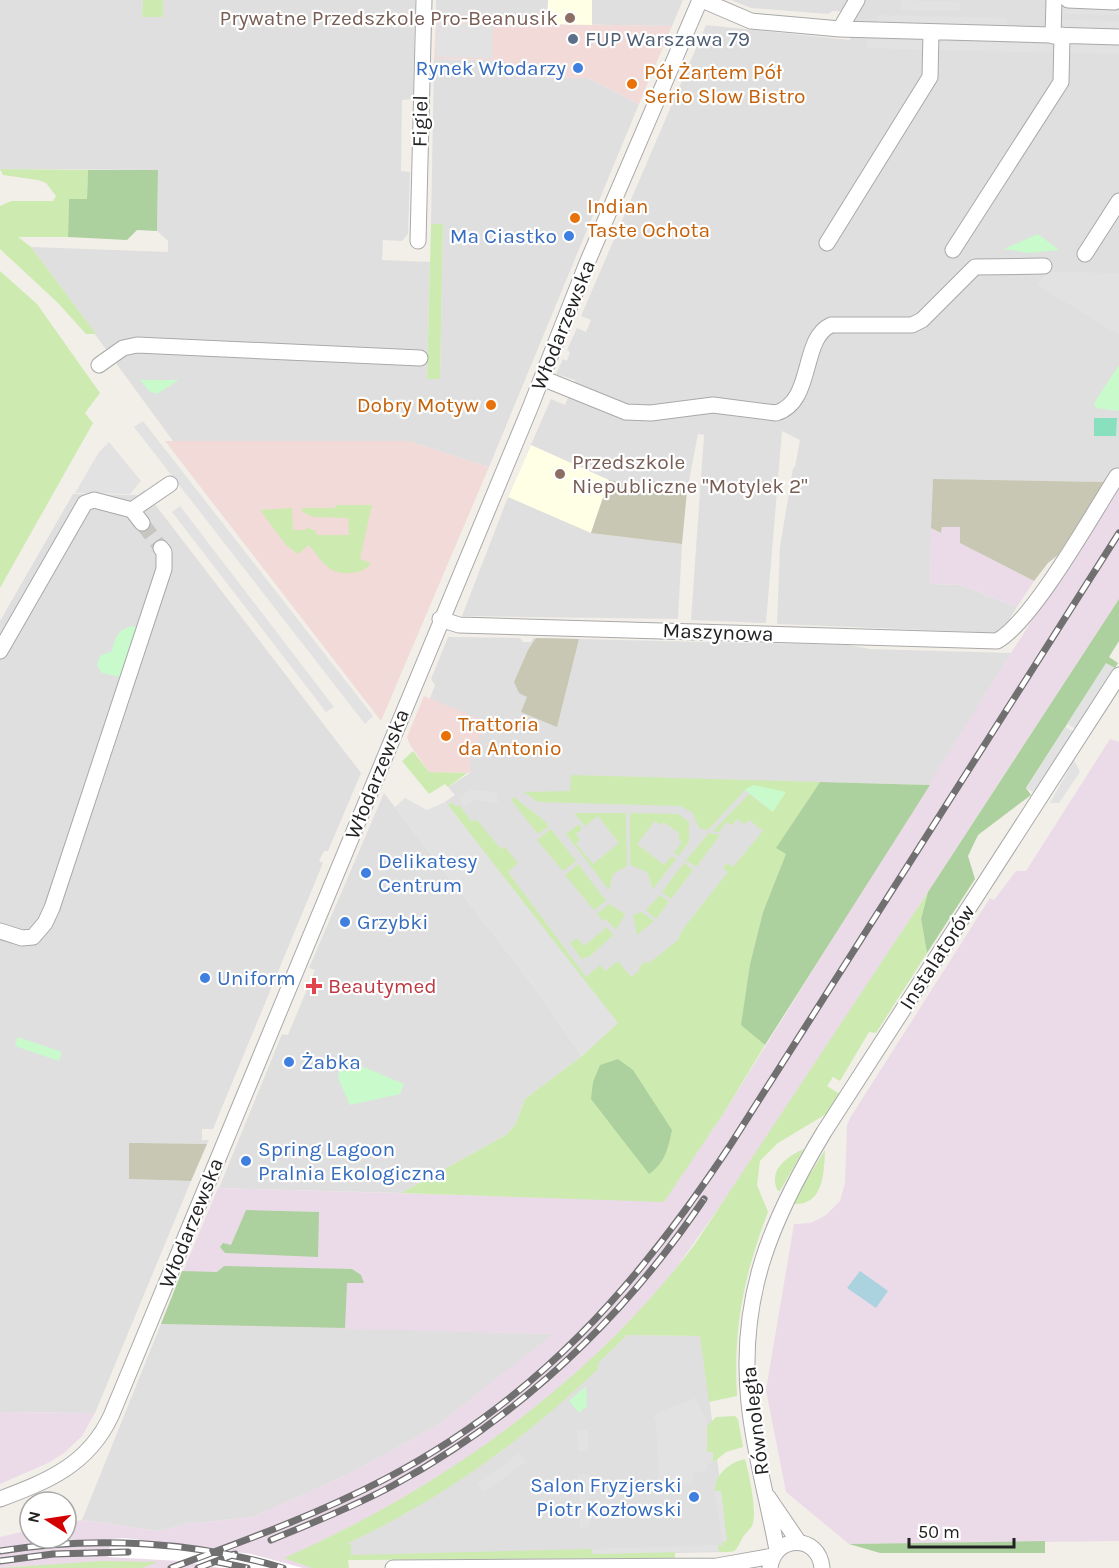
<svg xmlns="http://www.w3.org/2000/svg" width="1119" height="1568" font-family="Karla,sans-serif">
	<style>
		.residential { fill: #e0dfdf }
		.commercial { fill: #f2dad9 }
		.industrial { fill: #ebdbe8 }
		.education { fill: #ffffe5 }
		.construction { fill: #c7c7b4 }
		.grass { fill: #cdebb0 }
		.forest { fill: #add19e }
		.park { fill: #c8facc }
		.pitch { fill: #88e0be }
		.parking { fill: #e2e2e2 }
		.water { fill: #aad3df }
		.pier { fill: #fff }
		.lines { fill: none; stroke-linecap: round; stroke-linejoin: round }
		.minor-tunnel { stroke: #c8c6c1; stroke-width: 15; stroke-dasharray: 15 8; stroke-linecap: butt }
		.minor-casing { stroke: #a9a9a9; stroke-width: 17 }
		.minor { stroke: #fff; stroke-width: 15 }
		.rail-casing { stroke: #707070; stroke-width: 7 }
		.rail { stroke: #fff; stroke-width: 4.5; stroke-dasharray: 14; stroke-linecap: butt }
		.education-dot { fill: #8d6e63; stroke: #fff; stroke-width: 2 }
		.service-dot { fill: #5c6f8a; stroke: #fff; stroke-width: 2 }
		.shop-dot { fill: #3f7fe0; stroke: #fff; stroke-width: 2 }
		.food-dot { fill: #e8710a; stroke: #fff; stroke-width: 2 }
		.health-dot { fill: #e0444e; stroke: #fff; stroke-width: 2 }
		.labels { text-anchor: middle; stroke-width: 4.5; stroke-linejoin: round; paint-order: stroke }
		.education-label { font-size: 21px; fill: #785e54; stroke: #fff; text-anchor: end }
		.service-label { font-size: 21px; fill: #4e5e75; stroke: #fff; text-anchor: start }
		.shop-label { font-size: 21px; fill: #366cbe; stroke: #fff; text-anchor: start }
		.food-label { font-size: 21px; fill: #c56008; stroke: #fff; text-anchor: start }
		.street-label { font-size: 21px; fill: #222; stroke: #fff }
		.health-label { font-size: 21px; fill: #be3a42; stroke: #fff; text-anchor: start }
	</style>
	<rect width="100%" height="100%" fill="#f2efe9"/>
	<path class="residential" d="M 0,0 L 143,0 L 142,17 L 162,17 L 163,0 L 415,0 L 413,99 L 402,100 L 401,171 L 410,172 L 408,234 L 402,241 L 383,240 L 382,260 L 430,262 L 427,379 L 440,379 L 443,224 L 431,224 L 434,59 L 502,60 L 502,76 L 588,78 L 639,104 L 489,467 L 408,441 L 173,441 L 31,247 L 168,252 L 168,241 L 157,231 L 158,170 L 0,169 Z
		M 436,0 L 683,0 L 672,26 L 436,22 Z
		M 731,0 L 1119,0 L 1119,469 L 1105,482 L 933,480 L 930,584 L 960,585 L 1017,607 L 1001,633 L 777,624 L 780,547 L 793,468 L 795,467 L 800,440 L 782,431 L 766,623 L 691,620 L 704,435 L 698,434 L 687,491 L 609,480 L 592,533 L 682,544 L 678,619 L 462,616 L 508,497 L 551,399 L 565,405 L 575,380 L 556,374 L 563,359 L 567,361 L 570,352 L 567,350 L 577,328 L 586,332 L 591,320 L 581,316 L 706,25 L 850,40 L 852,12 L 833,11 L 828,14 L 751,8 Z
		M 144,490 L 361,773 L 328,851 L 324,851 L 319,861 L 323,863 L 213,1129 L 202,1129 L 202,1140 L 209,1140 L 207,1144 L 129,1143 L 129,1179 L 191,1181 L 95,1413 L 0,1412 L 0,621 L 73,494 L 138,495 Z
		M 448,637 L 520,638 L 523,642 L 531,642 L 533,638 L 848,645 L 870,649 L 1011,653 L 930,785 L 820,782 L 664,981 L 582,979 L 445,802 L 455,795 L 448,787 L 470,773 L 470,759 L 430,698 L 435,685 L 431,679 Z
		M 384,793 L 538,992 L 582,1056 L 525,1099 L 516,1124 L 506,1135 L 401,1193 L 219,1188 L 282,1034 L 288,1035 L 315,970 L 309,968 Z
		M 161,1324 L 345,1328 L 554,1334 L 438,1425 L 349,1474 L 253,1517 L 187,1524 L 158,1531 L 82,1520 Z
		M 627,1335 L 701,1336 L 728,1542 L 725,1552 L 304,1561 L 407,1513 L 501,1452 Z"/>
	<path class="commercial" d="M 436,22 L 672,26 L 639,104 L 588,78 L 502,76 L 502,60 L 434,59 Z
		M 165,441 L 408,441 L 489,467 L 381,721 Z
		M 424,696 L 486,722 L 470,759 L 471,773 L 429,772 L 410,745 L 407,737 Z"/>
	<path class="industrial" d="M 1119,486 L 1119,599 L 753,1160 L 661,1289 L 612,1340 L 598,1363 L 598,1369 L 501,1452 L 407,1513 L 341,1546 L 313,1568 L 0,1568 L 0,1537 L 30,1530 L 30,1538 L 66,1538 L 66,1523 L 82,1520 L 158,1531 L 187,1524 L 253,1517 L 349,1474 L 438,1425 L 553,1334 L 161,1324 L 218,1188 L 663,1201 L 725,1111 L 1011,653 Z
		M 942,527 L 961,527 L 961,543 L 1034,581 L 1017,607 L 960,585 L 930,584 L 931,528 L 941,533 Z
		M 1110,739 L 1119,742 L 1119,1541 L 849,1544 L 786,1492 L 766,1390 L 794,1224 L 811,1223 L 826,1215 L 840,1201 L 845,1183 L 847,1125 L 850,1118 L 990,898 L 994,900 L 1016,871 L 1026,871 Z
		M 0,1412 L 95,1413 L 82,1436 L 64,1453 L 48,1463 L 0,1484 Z"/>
	<path class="education" d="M 548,0 L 592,0 L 592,25 L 547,24 Z
		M 531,445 L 609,480 L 591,533 L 508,497 Z"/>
	<path class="construction" d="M 933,479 L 1105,482 L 1058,555 L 1048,563 L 1034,581 L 960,543 L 960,527 L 942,527 L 941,533 L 931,528 Z
		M 609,480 L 687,491 L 682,544 L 591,533 Z
		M 536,638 L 579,639 L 557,727 L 521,712 L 527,697 L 519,693 L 514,682 L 528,650 Z
		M 129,1143 L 140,1143 L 207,1144 L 191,1181 L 129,1179 Z"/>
	<path class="grass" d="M 143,0 L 163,0 L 163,17 L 142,17 Z
		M 0,169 L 88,170 L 87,199 L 69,200 L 68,237 L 18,237 L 31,247 L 96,334 L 86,334 L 58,303 L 0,249 L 0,206 L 11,201 L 53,201 L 56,196 L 46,183 L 38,180 L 3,175 Z
		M 431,224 L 443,224 L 440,379 L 427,379 Z
		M 0,271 L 37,304 L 100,393 L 85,413 L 93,423 L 0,588 Z
		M 337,505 L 372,505 L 360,559 L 371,563 C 365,571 360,572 350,573 C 328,575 322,561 309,545 L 298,554 L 286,545 L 260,510 L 292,508 L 293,530 L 306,530 L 306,527 L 316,531 L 317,535 L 349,535 L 348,518 L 313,517 L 302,512 L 302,508 L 334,508 Z
		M 413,751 L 429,772 L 467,773 L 448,787 L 445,784 L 429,794 L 402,761 Z
		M 571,775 L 820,782 L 777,847 L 787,853 L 763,912 L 750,964 L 742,1025 L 765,1045 L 725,1111 L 664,1202 L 401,1193 L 506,1135 L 516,1124 L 525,1099 L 582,1056 L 617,1023 L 448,805 L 452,802 L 456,807 L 459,805 L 472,822 L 476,819 L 501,849 L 505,847 L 518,863 L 508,872 L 586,977 L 600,965 L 605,971 L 618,961 L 631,977 L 640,970 L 638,968 L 646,961 L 648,964 L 678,940 L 683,929 L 728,872 L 723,868 L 727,863 L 733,867 L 763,831 L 749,820 L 744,824 L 737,819 L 732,825 L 726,822 L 719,832 L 713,831 L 749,794 L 773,812 L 753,785 L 745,790 L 708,830 L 699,828 L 692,812 L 680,806 L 538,802 L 524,792 L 570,791 Z
		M 515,797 C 526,809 538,813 549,826 L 538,834 L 511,800 Z
		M 574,813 L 626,813 L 627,866 L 613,874 L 609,890 L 566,834 L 579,824 L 582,829 L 576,834 L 580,840 L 576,844 L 593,864 L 619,843 L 598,816 L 585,826 Z
		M 630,813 L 678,814 L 689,822 L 689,842 L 678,856 L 674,853 L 682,842 L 678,838 L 680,834 L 664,822 L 661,825 L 655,821 L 637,844 L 664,865 L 672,856 L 676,859 L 653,889 L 647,872 L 630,865 Z
		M 551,829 L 576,861 L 563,871 L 537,840 Z
		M 709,833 L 720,835 L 696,867 L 686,860 Z
		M 684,863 L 693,870 L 671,899 L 662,892 Z
		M 578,864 L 606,901 L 594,910 L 565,875 Z
		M 928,892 L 921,919 L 927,953 L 876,1033 L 869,1032 L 840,1081 L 833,1077 L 827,1086 L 840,1094 L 828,1113 L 778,1143 L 760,1161 L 757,1185 L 768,1212 C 744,1275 733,1328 737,1396 L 709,1402 L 700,1336 L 627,1335 L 598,1363 L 598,1369 C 523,1441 439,1501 344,1545 L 351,1544 L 351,1555 L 592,1549 L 593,1554 L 675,1552 L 675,1558 L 348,1560 L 349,1568 L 312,1568 L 284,1558 C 441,1489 591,1382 695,1244 Z
		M 660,895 L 669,902 L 656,919 L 646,910 Z
		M 609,904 L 625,914 L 616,930 L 606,919 L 603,921 L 597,914 Z
		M 642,912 L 654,921 L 637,935 L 633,915 Z
		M 607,927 L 613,935 L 588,958 L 586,956 L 582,960 L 570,943 L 577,938 L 584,946 Z
		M 804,1149 L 780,1191 L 778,1191 C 767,1171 787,1156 804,1149 Z
		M 825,1150 C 824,1171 824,1205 795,1204 L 793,1201 Z
		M 735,1416 L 738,1419 L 743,1447 L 726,1452 L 713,1463 L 713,1452 L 707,1452 L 707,1426 L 716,1417 Z
		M 745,1459 C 749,1473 758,1514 752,1526 C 750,1530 745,1533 743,1537 C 734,1553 738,1552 719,1552 L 718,1545 L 723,1546 L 722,1542 L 727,1541 L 720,1491 L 715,1491 C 714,1475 730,1462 745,1459 Z
		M 102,1561 L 158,1562 L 142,1568 L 0,1568 Z"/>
	<path class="forest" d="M 88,170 L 158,170 L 157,231 L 137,230 L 127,240 L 68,237 L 69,199 L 87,199 Z
		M 1119,599 L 1119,641 L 1109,657 L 1118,663 L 1115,668 L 1106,664 L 1026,788 L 1031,795 L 978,835 L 968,856 L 975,879 L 927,953 L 921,919 L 928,892 Z
		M 820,782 L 930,785 L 765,1045 L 741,1025 L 750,964 L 763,912 L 786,854 L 776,848 Z
		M 618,1059 L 633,1070 L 672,1130 C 668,1149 665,1163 649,1174 L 591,1099 L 593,1082 L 600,1065 Z
		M 246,1210 L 319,1212 L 318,1257 L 225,1253 L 220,1247 L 223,1243 L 231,1245 Z
		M 224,1266 L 352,1269 L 361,1275 L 364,1283 L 347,1283 L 345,1328 L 161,1324 L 182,1271 L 217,1272 Z
		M 1045,1541 L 1045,1553 L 880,1553 L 849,1544 Z"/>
	<path class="park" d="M 1038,234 L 1059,250 L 1029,253 L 1004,249 Z
		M 1119,365 L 1119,411 L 1096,408 L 1094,403 Z
		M 140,380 L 179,380 L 157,394 L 149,391 Z
		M 132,626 L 137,627 L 120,677 L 102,673 L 97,665 L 100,656 L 112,651 C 115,638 117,630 132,626 Z
		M 753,785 L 786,792 L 773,812 L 745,790 Z
		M 18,1037 L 62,1052 L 59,1061 L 15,1046 Z
		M 342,1058 L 404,1084 L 400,1094 L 350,1105 L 338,1078 Z
		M 586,1386 L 587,1406 L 579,1413 L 569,1401 Z"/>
	<path class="pitch" d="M 1094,418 L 1117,418 L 1116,436 L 1094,436 Z"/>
	<path class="parking" d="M 901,0 L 960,2 L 959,11 L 901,10 Z
		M 1059,4 L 1119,6 L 1119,15 L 1059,14 Z
		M 877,15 L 1007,18 L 1007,28 L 877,25 Z
		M 1062,20 L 1119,21 L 1119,31 L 1062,29 Z
		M 437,23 L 493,24 L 492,58 L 436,57 Z
		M 868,39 L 927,41 L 927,50 L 867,48 Z
		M 935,41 L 1057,44 L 1057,53 L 935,50 Z
		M 1066,44 L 1119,46 L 1119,54 L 1066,53 Z
		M 1046,272 L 1119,273 L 1119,335 L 1037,285 Z
		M 143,421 L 373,716 L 365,724 L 134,427 Z
		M 109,442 L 141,481 L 130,494 L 75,493 L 99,452 Z
		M 180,506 L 334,707 L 326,712 L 172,512 Z
		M 1106,663 L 1115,668 L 1076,729 L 1067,724 Z
		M 1065,727 L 1074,732 L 1035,793 L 1026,788 Z
		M 1074,760 L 1080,772 L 1059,803 L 1050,803 Z
		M 471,790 L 496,792 L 498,803 L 474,800 L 465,807 L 458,798 Z
		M 405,798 L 427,810 L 445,802 L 618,1023 L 582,1056 L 538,992 L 395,807 Z
		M 695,1398 L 707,1421 L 707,1452 L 713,1452 L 713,1463 L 707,1463 L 706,1470 L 693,1474 L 693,1484 L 659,1485 L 656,1425 L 653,1415 Z
		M 577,1430 L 588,1430 L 588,1451 L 578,1451 Z
		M 520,1453 L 526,1462 L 484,1492 L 477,1483 Z
		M 578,1474 L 589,1474 L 590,1527 L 580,1527 Z
		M 715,1491 L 721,1491 L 727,1541 L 722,1542 Z
		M 718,1545 L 718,1551 L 593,1554 L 592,1549 Z"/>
	<path class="water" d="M 860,1271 L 888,1291 L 876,1308 L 847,1288 Z"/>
	<path class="pier" d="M 125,1538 L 251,1554 L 303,1568 L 221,1568 L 180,1561 L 108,1557 L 111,1539 Z"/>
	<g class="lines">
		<path class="minor-tunnel" d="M 142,523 L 161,548"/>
		<defs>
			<path id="minor" d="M 702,0 L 751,21 L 840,29 L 857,0
				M 1068,0 L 1115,2
				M 840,29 L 1119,37
				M 1053,36 L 1054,0
				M 418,241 L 424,0
				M 827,243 L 930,77 L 931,32
				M 953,250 L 1061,82 L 1062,35
				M 1085,254 L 1119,201
				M 99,365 L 123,348 L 137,345 L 420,358
				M 542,378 L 626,412 L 651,413 L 713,405 L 776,413 C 815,401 800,339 831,325 L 912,325 L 922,320 L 975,267 L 1044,266
				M 132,510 L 170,484
				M 440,619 L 459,625 L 997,641 C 1033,621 1092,515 1117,476
				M 0,651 L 85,503 L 94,500 L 132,510 L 142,523
				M 0,931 L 22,938 L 33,937 L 45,923 L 52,908 L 164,569 L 164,552 L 161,548
				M 768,1497 L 798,1541
				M 0,1499 C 48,1481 88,1465 111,1416 L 530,408 L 587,263 L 700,0
				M 777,1550 C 768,1501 754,1453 749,1403 C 738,1297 771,1220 824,1132 L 1119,675
				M 393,1568 L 717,1566 L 773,1556
				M 770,1568 C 774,1534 819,1534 822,1568"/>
		</defs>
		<use href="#minor" class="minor-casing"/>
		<use href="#minor" class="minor"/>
		<defs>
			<path id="rail" d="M 271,1540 C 312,1523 353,1507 392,1486 C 519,1417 623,1319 704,1199
				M 0,1551 C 93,1536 193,1541 283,1568
				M 0,1561 L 53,1554 L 128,1552
				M 218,1562 L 247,1568
				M 171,1568 C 244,1541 316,1515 385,1479 C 537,1400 638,1285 731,1144 L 1119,533
				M 198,1568 L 235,1554"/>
		</defs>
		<use href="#rail" class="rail-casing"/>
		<use href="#rail" class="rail"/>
	</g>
	<g class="education-dot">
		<circle cx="570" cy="18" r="6"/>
		<circle cx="560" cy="474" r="6"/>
	</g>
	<circle class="service-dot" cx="573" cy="39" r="6"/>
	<g class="shop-dot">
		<circle cx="578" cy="68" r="6"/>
		<circle cx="569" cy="236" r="6"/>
		<circle cx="366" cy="873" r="6"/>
		<circle cx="345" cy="922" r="6"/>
		<circle cx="205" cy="978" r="6"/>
		<circle cx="289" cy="1062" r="6"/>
		<circle cx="246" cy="1161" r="6"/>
		<circle cx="694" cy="1497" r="6"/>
	</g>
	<g class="food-dot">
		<circle cx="632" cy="84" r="6"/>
		<circle cx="575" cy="218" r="6"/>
		<circle cx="491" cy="405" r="6"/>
		<circle cx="446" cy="736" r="6"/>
	</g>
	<path class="health-dot" d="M311 977h6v6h6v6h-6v6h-6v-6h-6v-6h6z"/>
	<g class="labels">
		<g class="education-label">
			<text x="558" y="25">Prywatne Przedszkole Pro-Beanusik</text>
			<text x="572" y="469" text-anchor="start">Przedszkole<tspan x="572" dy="24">Niepubliczne "Motylek 2"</tspan></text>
		</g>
		<g class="service-label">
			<text x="585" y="46">FUP Warszawa 79</text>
		</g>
		<g class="shop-label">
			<text x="566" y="75" text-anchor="end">Rynek Włodarzy</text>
			<text x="557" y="243" text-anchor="end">Ma Ciastko</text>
			<text x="378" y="868">Delikatesy<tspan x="378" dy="24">Centrum</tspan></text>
			<text x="357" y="929">Grzybki</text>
			<text x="217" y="985">Uniform</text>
			<text x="301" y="1069">Żabka</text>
			<text x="258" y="1156">Spring Lagoon<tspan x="258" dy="24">Pralnia Ekologiczna</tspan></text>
			<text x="682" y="1492" text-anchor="end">Salon Fryzjerski<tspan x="682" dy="24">Piotr Kozłowski</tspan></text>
		</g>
		<g class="food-label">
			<text x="644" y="79">Pół Żartem Pół<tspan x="644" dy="24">Serio Slow Bistro</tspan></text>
			<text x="587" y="213">Indian<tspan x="587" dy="24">Taste Ochota</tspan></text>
			<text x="479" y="412" text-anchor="end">Dobry Motyw</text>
			<text x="458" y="731">Trattoria<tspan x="458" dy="24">da Antonio</tspan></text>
		</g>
		<g class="street-label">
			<text transform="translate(420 121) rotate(-89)" y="7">Figiel</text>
			<text transform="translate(563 325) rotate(-68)" y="7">Włodarzewska</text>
			<text transform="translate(718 632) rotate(2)" y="7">Maszynowa</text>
			<text transform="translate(377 774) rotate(-68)" y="7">Włodarzewska</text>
			<text transform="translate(937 957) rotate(-57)" y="7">Instalatorów</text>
			<text transform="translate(191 1223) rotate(-68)" y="7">Włodarzewska</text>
			<text transform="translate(755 1421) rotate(-97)" y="7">Równoległa</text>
		</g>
		<g class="health-label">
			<text x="328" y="993">Beautymed</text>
		</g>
	</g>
	<g transform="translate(48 1520) rotate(282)"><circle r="28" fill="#ffffff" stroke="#a7a7a7" stroke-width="1.5"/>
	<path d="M0-4.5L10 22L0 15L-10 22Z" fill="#d40000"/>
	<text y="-9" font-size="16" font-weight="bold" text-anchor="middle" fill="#222222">N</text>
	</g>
	<path d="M909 1538v9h105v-9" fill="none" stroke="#222222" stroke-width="3"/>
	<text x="918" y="1538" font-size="18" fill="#222222" stroke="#ffffff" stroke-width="4.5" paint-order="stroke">50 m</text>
</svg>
